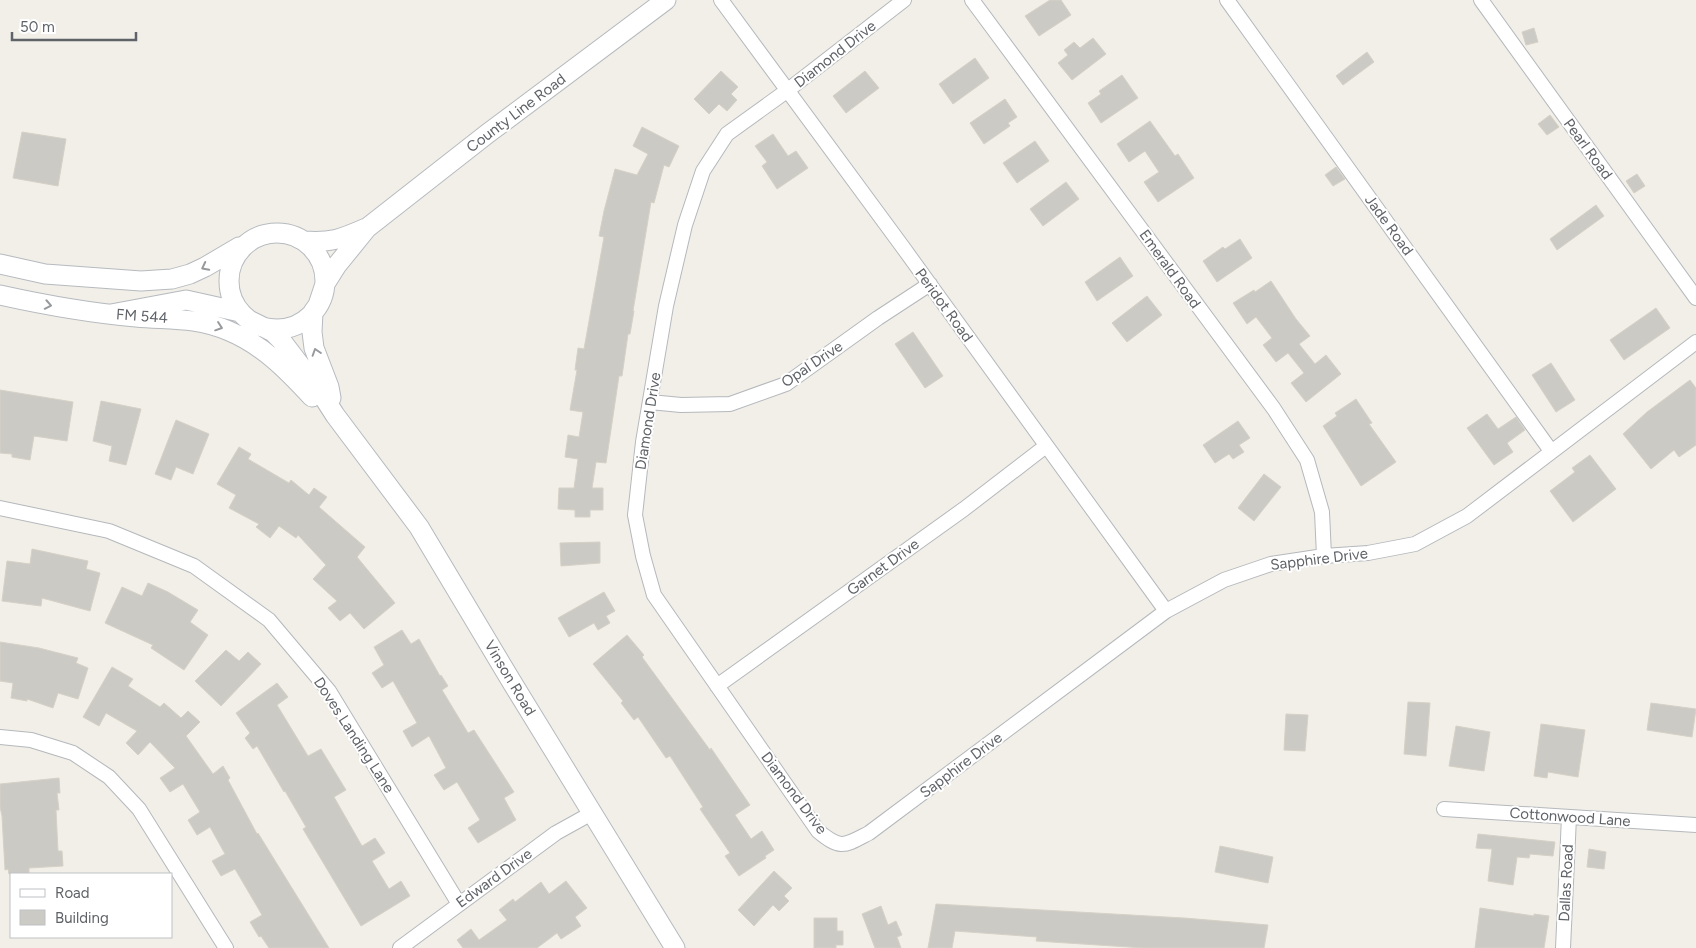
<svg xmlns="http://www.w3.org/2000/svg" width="1696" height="948" font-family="Figtree,sans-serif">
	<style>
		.building { fill: #cccac5; stroke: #d6d1c6 }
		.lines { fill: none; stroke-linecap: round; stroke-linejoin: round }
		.street-casing { stroke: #b5b8bc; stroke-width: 16 }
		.secondary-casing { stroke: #b6babf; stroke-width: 21 }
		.street { stroke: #fff; stroke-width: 14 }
		.secondary { stroke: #fff; stroke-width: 19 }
		.oneway { stroke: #979a9d }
		.labels { text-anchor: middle; stroke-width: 4; stroke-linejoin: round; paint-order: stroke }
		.street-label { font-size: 15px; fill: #5f6368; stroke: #fff }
	</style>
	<rect width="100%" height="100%" fill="#f1efe8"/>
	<path class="building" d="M 1050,0 L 1061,0 L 1071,15 L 1039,36 L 1025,16 Z
		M 1534,28 L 1538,42 L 1526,45 L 1522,32 Z
		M 1093,38 L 1106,54 L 1072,80 L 1058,63 L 1068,55 L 1064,50 L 1074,42 L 1080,48 Z
		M 1367,52 L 1374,62 L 1343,85 L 1336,76 Z
		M 975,58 L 989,78 L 953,104 L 939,84 Z
		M 721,71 L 738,87 L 731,94 L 737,100 L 727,111 L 719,104 L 709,114 L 694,99 Z
		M 865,71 L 879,88 L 846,113 L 833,96 Z
		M 1122,75 L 1138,98 L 1101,123 L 1088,103 L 1101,94 L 1099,91 Z
		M 1005,99 L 1017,117 L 1008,123 L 1010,126 L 984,144 L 970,123 Z
		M 1550,115 L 1559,127 L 1547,135 L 1538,124 Z
		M 1150,121 L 1175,156 L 1178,154 L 1194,178 L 1158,202 L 1144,182 L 1159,172 L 1145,151 L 1129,162 L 1117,144 Z
		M 642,127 L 679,146 L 669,167 L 664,165 L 654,203 L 651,202 L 633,311 L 634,311 L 630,334 L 628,334 L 622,376 L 619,376 L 606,463 L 596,462 L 592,488 L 603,488 L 603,510 L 590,510 L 590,517 L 575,517 L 575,510 L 558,509 L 559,488 L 574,488 L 578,459 L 565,457 L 568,435 L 579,437 L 583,412 L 570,410 L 577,370 L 575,370 L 578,348 L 584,349 L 604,237 L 599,236 L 604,211 L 615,169 L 637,175 L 648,154 L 633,146 Z
		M 22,132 L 66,139 L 58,186 L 13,178 Z
		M 773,134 L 788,156 L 796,151 L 808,168 L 777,189 L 762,166 L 767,162 L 755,146 Z
		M 1035,141 L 1049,161 L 1017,183 L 1003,163 Z
		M 1336,167 L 1345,179 L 1333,186 L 1325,175 Z
		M 1637,174 L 1645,186 L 1634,193 L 1626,181 Z
		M 1066,182 L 1079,199 L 1043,226 L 1030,209 Z
		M 1596,205 L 1604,216 L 1557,250 L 1550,239 Z
		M 1240,239 L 1252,258 L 1217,282 L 1203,261 L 1223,247 L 1225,249 Z
		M 1120,257 L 1133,276 L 1097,301 L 1085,282 Z
		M 1271,281 L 1296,319 L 1310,336 L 1299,344 L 1315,364 L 1326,355 L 1341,374 L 1306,402 L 1291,383 L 1304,373 L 1288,353 L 1276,362 L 1263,345 L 1272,338 L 1256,317 L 1247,324 L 1233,303 L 1254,290 L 1255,292 Z
		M 1147,296 L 1162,315 L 1127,342 L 1112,323 Z
		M 1656,308 L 1670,328 L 1624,360 L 1610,340 Z
		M 913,332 L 943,376 L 925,388 L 895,344 Z
		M 1551,363 L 1575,400 L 1556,412 L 1532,375 Z
		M 1690,380 L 1696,388 L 1696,445 L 1679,457 L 1674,450 L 1651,469 L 1623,434 L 1647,412 Z
		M 0,390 L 73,402 L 67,441 L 34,436 L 30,460 L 12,457 L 12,454 L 0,453 Z
		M 1356,399 L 1372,423 L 1369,424 L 1396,462 L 1361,486 L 1323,426 L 1337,416 L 1335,413 Z
		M 101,401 L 141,409 L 126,465 L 109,461 L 112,446 L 93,441 Z
		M 1487,414 L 1498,429 L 1516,417 L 1525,430 L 1507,443 L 1513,452 L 1494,465 L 1467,428 Z
		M 176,420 L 209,434 L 193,474 L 176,467 L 171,480 L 155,474 Z
		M 1238,421 L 1250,438 L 1239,445 L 1244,452 L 1233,459 L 1229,454 L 1215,463 L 1203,445 Z
		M 239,447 L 251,454 L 248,459 L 289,483 L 291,480 L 309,495 L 314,488 L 327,497 L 319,507 L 365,547 L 357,557 L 395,603 L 364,629 L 350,613 L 340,621 L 328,608 L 337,601 L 313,579 L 326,565 L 298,535 L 296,538 L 279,526 L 270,538 L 256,527 L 259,524 L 229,508 L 236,495 L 217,484 Z
		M 1590,455 L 1616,489 L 1573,522 L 1550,491 L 1575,472 L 1572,468 Z
		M 1264,474 L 1281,487 L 1254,521 L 1238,508 Z
		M 600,542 L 600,563 L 561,566 L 560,543 Z
		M 32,549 L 88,561 L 86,569 L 100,573 L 90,611 L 42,598 L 41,606 L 2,601 L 7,561 L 30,564 Z
		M 148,583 L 168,592 L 198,610 L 190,622 L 208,635 L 184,670 L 151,648 L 153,645 L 105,623 L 122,587 L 142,596 Z
		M 604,592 L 615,611 L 606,616 L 610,623 L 598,630 L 594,623 L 569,637 L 558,618 Z
		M 402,630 L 411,644 L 419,639 L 440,676 L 441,675 L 448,686 L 442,690 L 468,733 L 474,730 L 514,792 L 504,798 L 516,820 L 478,843 L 468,828 L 480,820 L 457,782 L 444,790 L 434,775 L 446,768 L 429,736 L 412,747 L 403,731 L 417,723 L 393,681 L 382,688 L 372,673 L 384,665 L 374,647 Z
		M 627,635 L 644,655 L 642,657 L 710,750 L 711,748 L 750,805 L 735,815 L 751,839 L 762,831 L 774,850 L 765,856 L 766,858 L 739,876 L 725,856 L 730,853 L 700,809 L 703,807 L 670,756 L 666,758 L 638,717 L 634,720 L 621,703 L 623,701 L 593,664 Z
		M 0,642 L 39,648 L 78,658 L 76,663 L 88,668 L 78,699 L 58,693 L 53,708 L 27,699 L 27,701 L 11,698 L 13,683 L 0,681 Z
		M 226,650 L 239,661 L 248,652 L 261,664 L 221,706 L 195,681 Z
		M 112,667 L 133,679 L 128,686 L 160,707 L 164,703 L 181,718 L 188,711 L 200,722 L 186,736 L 213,774 L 223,766 L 230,778 L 228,780 L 257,834 L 258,833 L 329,948 L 269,948 L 261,936 L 259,937 L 250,922 L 262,915 L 235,869 L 221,876 L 212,861 L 225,854 L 210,827 L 197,835 L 188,820 L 200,812 L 183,784 L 170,792 L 160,778 L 175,768 L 150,742 L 138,755 L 126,743 L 137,731 L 106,713 L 99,726 L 83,717 Z
		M 277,683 L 288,697 L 277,705 L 308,756 L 321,749 L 346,790 L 334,797 L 362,846 L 375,838 L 385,853 L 372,861 L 389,889 L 401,881 L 410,896 L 361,926 L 303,829 L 306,827 L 285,791 L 284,792 L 257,746 L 253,749 L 245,738 L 250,733 L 236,713 Z
		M 1408,702 L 1430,703 L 1426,756 L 1404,754 Z
		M 1651,703 L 1696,709 L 1692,737 L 1647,730 Z
		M 1286,714 L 1308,715 L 1305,751 L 1284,750 Z
		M 1541,724 L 1585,730 L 1578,777 L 1548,772 L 1547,778 L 1534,776 Z
		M 1456,726 L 1490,732 L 1484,771 L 1449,766 Z
		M 59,778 L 60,793 L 57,793 L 59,810 L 56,810 L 58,851 L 62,851 L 63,866 L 29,868 L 29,874 L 9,874 L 8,869 L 5,870 L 2,816 L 0,807 L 0,784 Z
		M 1478,834 L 1555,842 L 1553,856 L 1530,854 L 1529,858 L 1517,857 L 1513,885 L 1488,881 L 1492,849 L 1476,848 Z
		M 1220,846 L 1273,857 L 1268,883 L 1215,872 Z
		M 1589,849 L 1606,852 L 1604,869 L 1587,867 Z
		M 774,871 L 792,888 L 784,896 L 789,901 L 779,911 L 773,905 L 754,926 L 738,910 Z
		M 566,881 L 587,908 L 575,917 L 581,926 L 561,939 L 557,933 L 537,948 L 463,948 L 457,940 L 471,929 L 479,940 L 507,920 L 499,910 L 513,899 L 515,902 L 541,882 L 549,894 Z
		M 936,904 L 1184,918 L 1268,925 L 1264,948 L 1144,948 L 1036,941 L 1037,937 L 955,931 L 952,948 L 928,948 Z
		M 881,906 L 888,925 L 896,921 L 902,935 L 897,937 L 901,948 L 875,948 L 862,914 Z
		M 1480,908 L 1534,916 L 1534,914 L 1549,916 L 1544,948 L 1475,948 Z
		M 814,918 L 837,918 L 837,931 L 843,931 L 843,945 L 836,945 L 836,948 L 814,948 Z"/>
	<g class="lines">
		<defs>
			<path id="street" d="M 721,0 L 902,246 L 1166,611
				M 904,0 L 788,90 L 727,134 L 703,171 L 685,225 L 666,306 L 643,442 L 635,515 L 643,556 L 654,595 L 818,831 C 841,850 844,846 869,833 L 1166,611 L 1224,580 L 1271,564 L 1324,556 L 1368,553 L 1415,544 L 1467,516 L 1696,342
				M 972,0 L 1274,409 L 1307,460 L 1322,512 L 1324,556
				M 1227,0 L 1551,451
				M 1481,0 L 1696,298
				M 650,402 L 681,405 L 730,404 L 786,384 L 878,318 L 930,284
				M 0,508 L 109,531 L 194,566 L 269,620 L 329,691 L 459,904
				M 717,686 L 964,509 L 1046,446
				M 0,737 L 31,740 L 73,753 L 109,777 L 139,809 L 226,948
				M 1444,809 L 1696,825
				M 400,948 L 556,833 L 592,813
				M 1563,948 L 1569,817"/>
			<path id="secondary" d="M229 281a48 48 0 1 1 96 0a48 48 0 1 1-96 0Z
				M 304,241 C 331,243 341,239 366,228
				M 0,264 L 45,274 L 141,281 L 172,279 L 190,274 L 205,267 L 239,247
				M 0,295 C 45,305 90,313 136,317 C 171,320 195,317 229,331 C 263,345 288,371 312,397
				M 111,314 L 186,300 L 240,312 L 249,320 L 273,332 L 281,340 L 319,390 L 335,415 L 419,527 L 513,684 L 675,948
				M 331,398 L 329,387 L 314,348 L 312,332 L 313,312 L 318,305 L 325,284 L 337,265 L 367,228 L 487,134 L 666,0"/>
		</defs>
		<use href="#street" class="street-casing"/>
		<use href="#secondary" class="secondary-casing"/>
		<use href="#street" class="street"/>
		<use href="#secondary" class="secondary"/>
	</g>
	<defs><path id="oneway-chevron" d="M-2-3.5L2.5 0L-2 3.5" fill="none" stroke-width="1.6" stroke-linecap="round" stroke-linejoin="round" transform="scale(1.25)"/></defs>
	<g class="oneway">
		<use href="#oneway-chevron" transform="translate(205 267) rotate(153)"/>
		<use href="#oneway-chevron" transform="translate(48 305) rotate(11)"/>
		<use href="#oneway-chevron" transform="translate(219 327) rotate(19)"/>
		<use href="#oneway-chevron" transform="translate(316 352) rotate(-108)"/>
	</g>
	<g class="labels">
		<g class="street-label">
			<text transform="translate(835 54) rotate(-38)" y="5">Diamond Drive</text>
			<text transform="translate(516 113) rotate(-37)" y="5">County Line Road</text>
			<text transform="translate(1588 149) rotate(54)" y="5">Pearl Road</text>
			<text transform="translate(1389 225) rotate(54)" y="5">Jade Road</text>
			<text transform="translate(1170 269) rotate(54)" y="5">Emerald Road</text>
			<text transform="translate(944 305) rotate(54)" y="5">Peridot Road</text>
			<text transform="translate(142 316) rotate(4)" y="5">FM 544</text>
			<text transform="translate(812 364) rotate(-34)" y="5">Opal Drive</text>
			<text transform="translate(648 421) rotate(-81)" y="5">Diamond Drive</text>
			<text transform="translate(1319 559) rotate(-7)" y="5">Sapphire Drive</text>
			<text transform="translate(883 567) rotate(-36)" y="5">Garnet Drive</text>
			<text transform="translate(510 678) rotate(59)" y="5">Vinson Road</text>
			<text transform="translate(354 735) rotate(57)" y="5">Doves Landing Lane</text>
			<text transform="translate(961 765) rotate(-37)" y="5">Sapphire Drive</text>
			<text transform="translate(794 793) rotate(53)" y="5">Diamond Drive</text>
			<text transform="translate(1570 817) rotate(4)" y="5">Cottonwood Lane</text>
			<text transform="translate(494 878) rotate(-36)" y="5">Edward Drive</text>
			<text transform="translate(1566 883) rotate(-87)" y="5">Dallas Road</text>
		</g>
	</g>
	<rect x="10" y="873" width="162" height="65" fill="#ffffff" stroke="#bfc1c3"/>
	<rect x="20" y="889" width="25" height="8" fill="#ffffff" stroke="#bfc1c3"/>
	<text x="55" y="898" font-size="15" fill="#5f6368">Road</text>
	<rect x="20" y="910" width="25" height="15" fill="#cccac5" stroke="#bfc1c3"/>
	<text x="55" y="923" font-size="15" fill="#5f6368">Building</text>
	<path d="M12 32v8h124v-8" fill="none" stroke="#5f6368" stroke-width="2.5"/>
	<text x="20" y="32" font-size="15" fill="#5f6368" stroke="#ffffff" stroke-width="4" paint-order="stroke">50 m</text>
</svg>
